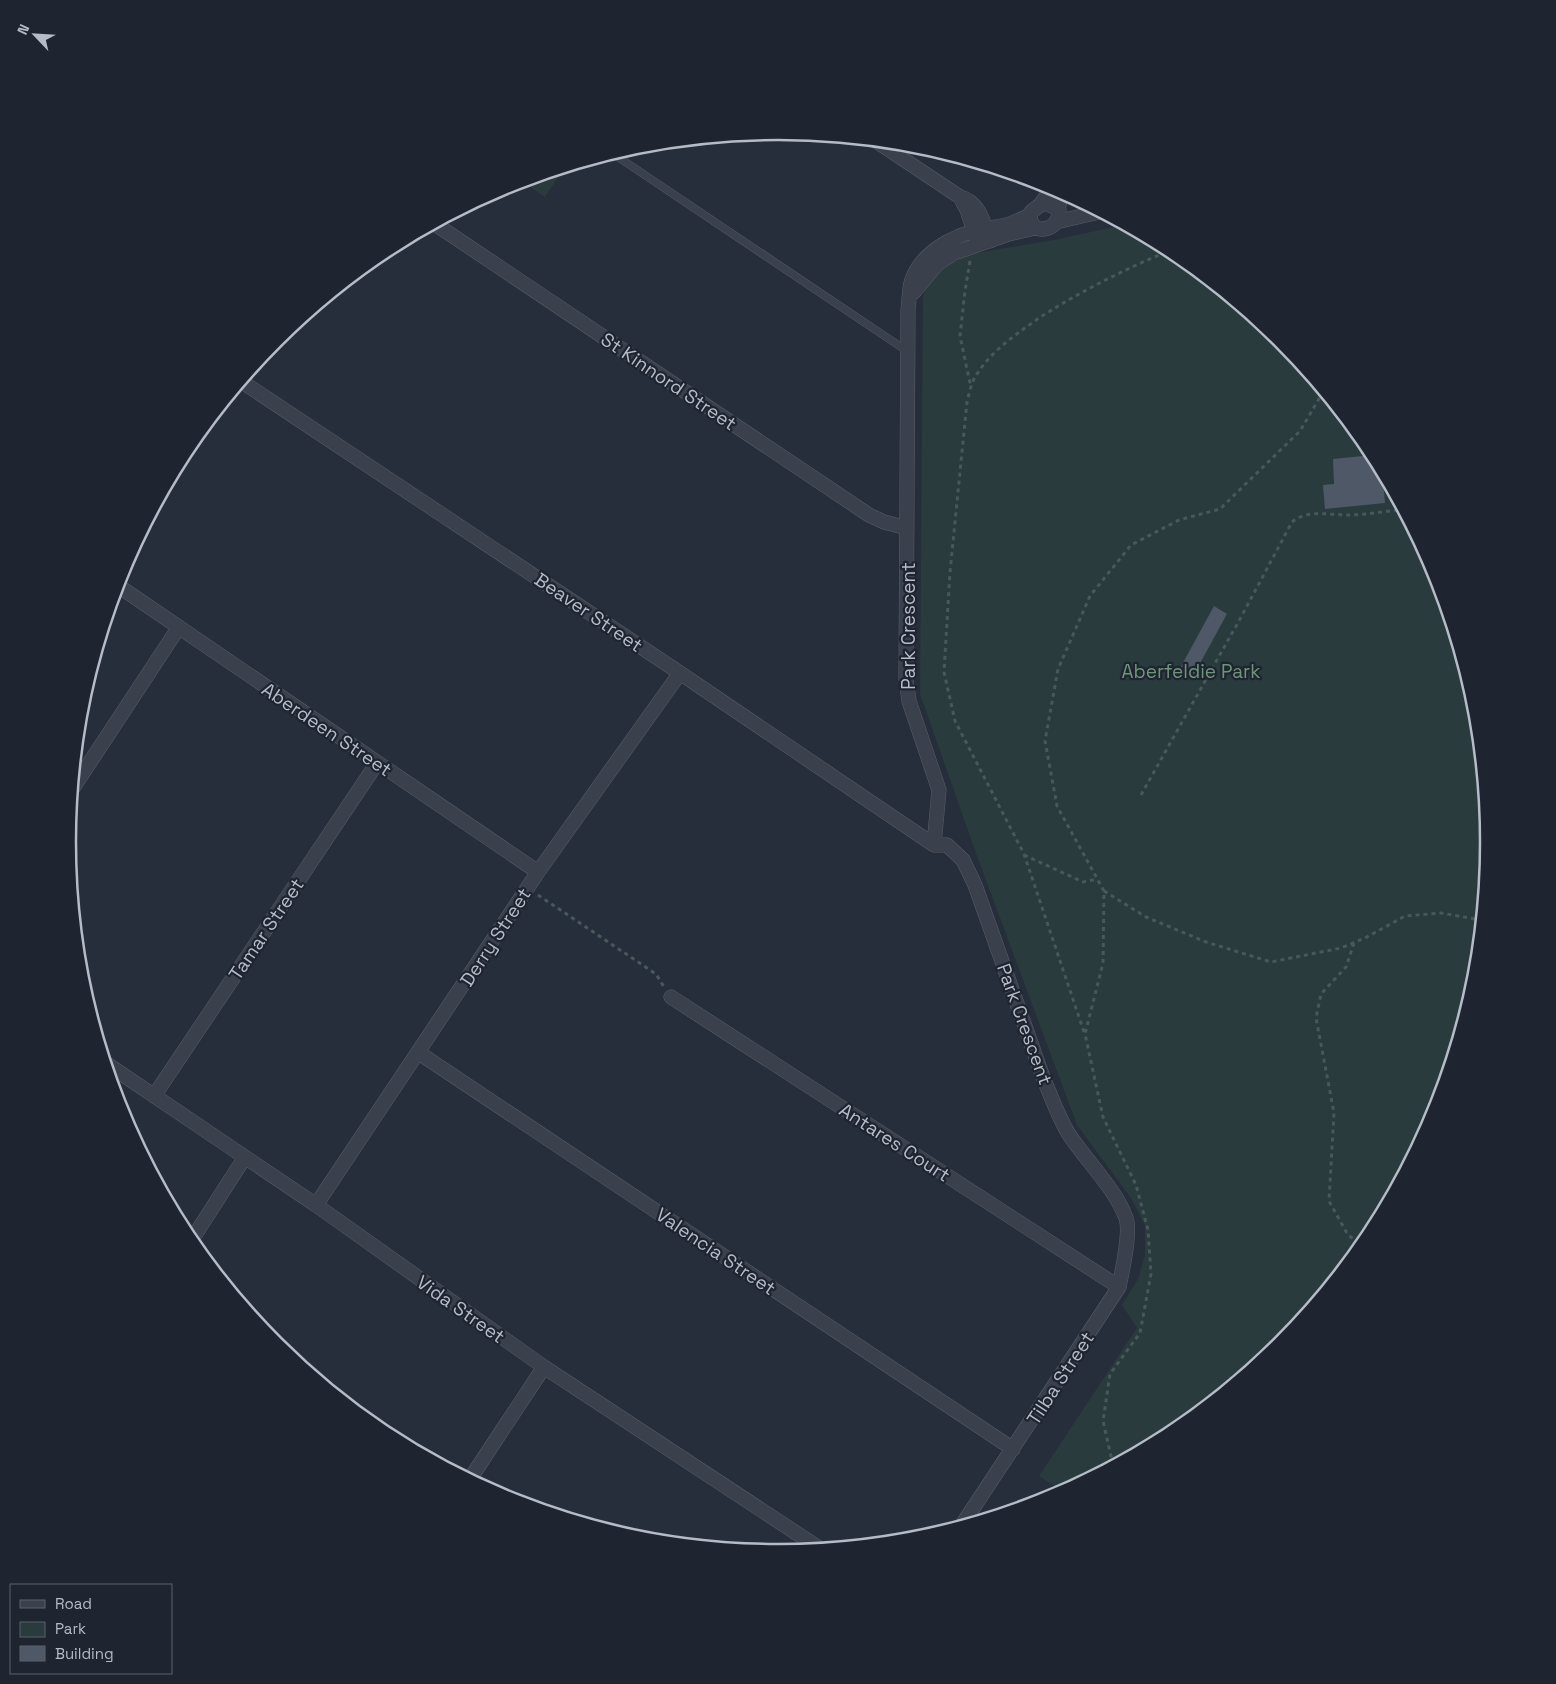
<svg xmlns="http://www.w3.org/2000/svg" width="1556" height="1684" font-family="'Space Grotesk',sans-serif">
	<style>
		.green { fill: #293b3d }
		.building { fill: #4e5867 }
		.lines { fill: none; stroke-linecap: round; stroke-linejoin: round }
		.service-casing { stroke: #585e69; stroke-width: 8 }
		.minor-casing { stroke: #585e69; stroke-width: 15 }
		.path { stroke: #48585b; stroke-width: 3; stroke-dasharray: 4 4; stroke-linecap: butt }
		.service { stroke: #3a404c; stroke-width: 7 }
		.minor { stroke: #3a404c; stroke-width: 14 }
		.labels { text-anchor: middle; stroke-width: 4.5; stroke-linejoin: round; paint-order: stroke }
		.street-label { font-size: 19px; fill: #b5bbc7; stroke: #1f2530 }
		.park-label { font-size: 19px; fill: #6f957a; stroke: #1f2530 }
		.rim { fill: none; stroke: #b5bbc7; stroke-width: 2.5 }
	</style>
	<rect width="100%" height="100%" fill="#262e3b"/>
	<path class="green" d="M 552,172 L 559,176 L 545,197 L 521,181 Z
		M 1123,225 L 1173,251 L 1281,340 L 1369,448 L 1435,570 L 1475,704 L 1488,842 L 1475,981 L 1434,1114 L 1369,1237 L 1280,1345 L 1172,1433 L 1063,1492 L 1039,1476 L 1137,1328 L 1122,1305 L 1138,1279 L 1145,1255 L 1145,1226 L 1131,1198 L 1077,1125 L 977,856 L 920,694 L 923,296 L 930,280 L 953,259 L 976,253 L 1054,240 Z"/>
	<path class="building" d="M 1373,455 L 1382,471 L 1385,503 L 1325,509 L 1323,485 L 1334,484 L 1333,459 Z
		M 1214,606 L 1227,614 L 1192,678 L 1179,670 Z"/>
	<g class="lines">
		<defs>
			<path id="service" d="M 612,153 L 907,351"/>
			<path id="minor" d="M 876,141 L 960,197 C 980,202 984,224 990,241
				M 960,197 L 967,210 L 977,240
				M 1048,204 L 1059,210 L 1058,219 C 1053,228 1045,231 1035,228 L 1030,220 L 1031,212 L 1040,205 Z
				M 1040,205 L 1053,187
				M 1058,209 L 1062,192
				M 1056,222 L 1099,212
				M 435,224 L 869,515 L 884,522 L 907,528
				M 914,292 L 937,264 L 954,253 L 1009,234 L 1035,228
				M 241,381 L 680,673 L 934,845
				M 117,585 L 538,872
				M 73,788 L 179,627
				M 934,845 L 947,845 L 963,860 L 975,885 L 1044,1080 C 1052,1098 1059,1119 1070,1136 C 1087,1161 1116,1190 1126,1218 C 1131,1232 1122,1272 1119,1287 L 962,1525
				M 934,845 L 939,790 L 909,701 L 906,679 L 908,310 C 909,302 909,292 911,283 C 919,253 954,235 982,229 C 992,227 1003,227 1012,223 C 1018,221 1024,218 1030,215
				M 671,997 L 1119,1287
				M 419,1053 L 1013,1449
				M 107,1064 L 316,1205 L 544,1367 L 819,1548
				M 154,1096 L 377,763
				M 316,1205 L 538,872 L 680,673
				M 191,1241 L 245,1157
				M 470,1479 L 544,1367"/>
		</defs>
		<use href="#service" class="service-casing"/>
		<use href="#minor" class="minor-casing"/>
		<path class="path" d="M 970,261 L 965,291 L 960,336 L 971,388
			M 1141,795 L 1240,619 L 1292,522 C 1308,509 1329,515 1348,515 C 1366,515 1384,511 1402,510
			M 1024,855 L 1083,882 L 1097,879
			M 1104,891 L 1146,917 L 1206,942 L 1271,962 L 1341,948 L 1367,937 L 1405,916 L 1441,913 L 1481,920
			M 538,895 L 656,974 L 664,987
			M 1354,943 L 1346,967 L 1321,994 L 1316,1018 L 1334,1113 L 1329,1201 L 1348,1235 L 1362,1245
			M 1084,1032 L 1024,854 L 955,721 L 944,672 L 950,572 L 967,402 C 969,394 971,384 975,377 C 991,351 1015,335 1039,318 C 1081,291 1125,269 1171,250
			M 1113,1465 L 1103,1421 L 1110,1374 L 1140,1333 L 1151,1274 L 1148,1230 L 1136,1185 L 1103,1117 L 1085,1034 L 1103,963 L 1104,891 L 1057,806 L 1045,741 L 1058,669 L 1090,596 L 1131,545 L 1179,520 L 1220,509 L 1300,431 L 1323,392"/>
		<use href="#service" class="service"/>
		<use href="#minor" class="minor"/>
	</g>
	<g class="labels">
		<g class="street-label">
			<text transform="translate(669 381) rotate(34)" y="7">St Kinnord Street</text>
			<text transform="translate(589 612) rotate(34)" y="7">Beaver Street</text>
			<text transform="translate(908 626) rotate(-90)" y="7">Park Crescent</text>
			<text transform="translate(327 729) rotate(34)" y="7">Aberdeen Street</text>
			<text transform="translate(266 929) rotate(-56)" y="7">Tamar Street</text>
			<text transform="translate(495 937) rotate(-57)" y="7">Derry Street</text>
			<text transform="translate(1025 1024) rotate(70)" y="7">Park Crescent</text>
			<text transform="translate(895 1142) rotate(33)" y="7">Antares Court</text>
			<text transform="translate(716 1251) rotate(34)" y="7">Valencia Street</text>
			<text transform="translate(461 1309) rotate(35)" y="7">Vida Street</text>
			<text transform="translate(1060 1378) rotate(-57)" y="7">Tilba Street</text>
		</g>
		<g class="park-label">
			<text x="1191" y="678">Aberfeldie Park</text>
		</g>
	</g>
	<path d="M0 0H1556V1684H0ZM76 842a702 702 0 1 1 1404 0a702 702 0 1 1-1404 0Z" fill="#1f2530" fill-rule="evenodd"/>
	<path class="rim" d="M76 842a702 702 0 1 1 1404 0a702 702 0 1 1-1404 0Z"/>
	<rect x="10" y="1584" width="162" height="90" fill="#1f2530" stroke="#5b616c"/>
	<rect x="20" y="1600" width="25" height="8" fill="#3a404c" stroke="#5b616c"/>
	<text x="55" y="1609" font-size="15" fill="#b5bbc7">Road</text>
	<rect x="20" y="1622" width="25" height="15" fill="#293b3d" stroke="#5b616c"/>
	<text x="55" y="1634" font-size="15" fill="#b5bbc7">Park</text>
	<rect x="20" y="1646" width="25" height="15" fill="#4e5867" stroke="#5b616c"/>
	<text x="55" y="1659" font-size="15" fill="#b5bbc7">Building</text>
	<g transform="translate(35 35) rotate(295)" stroke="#1f2530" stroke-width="4" paint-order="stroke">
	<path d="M0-4L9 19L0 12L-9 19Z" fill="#b5bbc7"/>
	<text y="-8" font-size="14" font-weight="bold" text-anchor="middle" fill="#b5bbc7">N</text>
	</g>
</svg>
